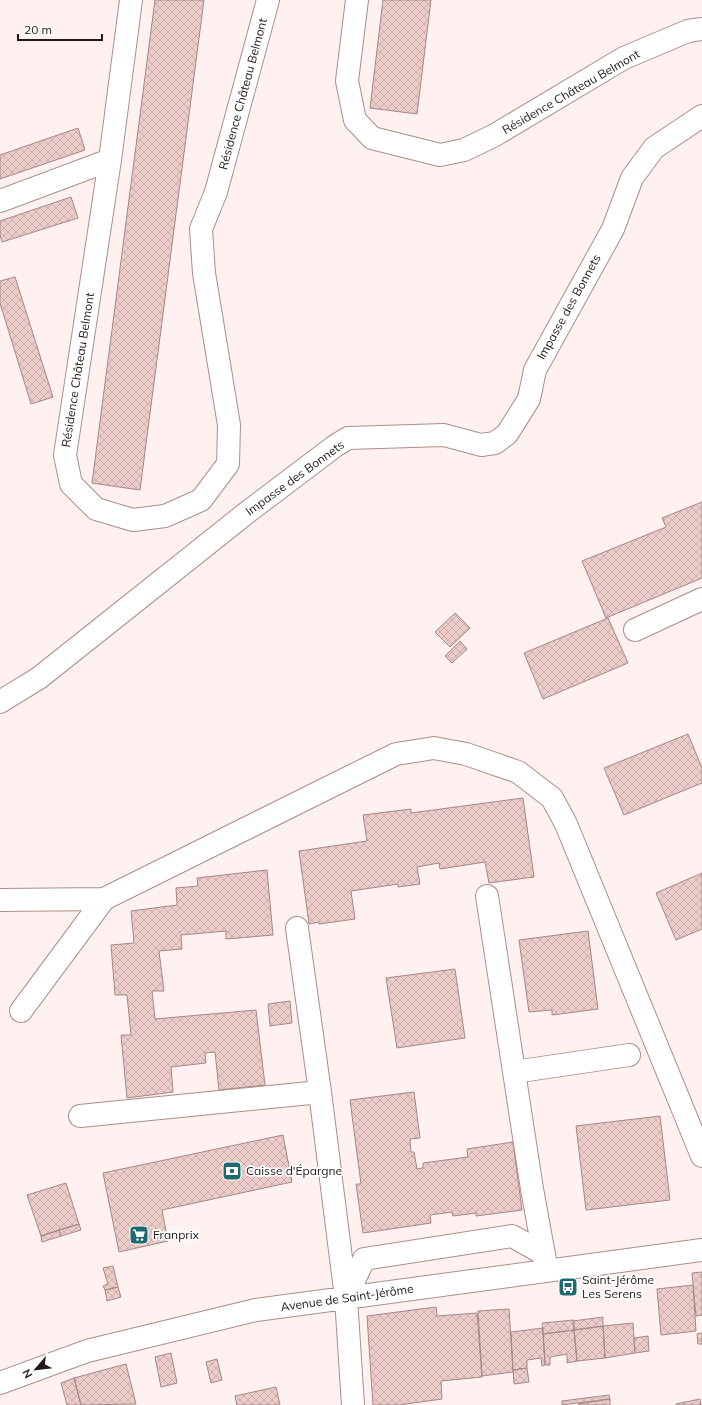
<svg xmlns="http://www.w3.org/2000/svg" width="702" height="1405" font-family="Mulish,sans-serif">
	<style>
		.building { fill: url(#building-cross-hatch); stroke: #a68886 }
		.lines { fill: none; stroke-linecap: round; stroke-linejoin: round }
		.minor-casing { stroke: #ac8e8b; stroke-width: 24 }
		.minor { stroke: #fff; stroke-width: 22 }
		.labels { text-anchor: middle; stroke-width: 3.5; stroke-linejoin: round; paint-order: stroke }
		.street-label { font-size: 12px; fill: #231817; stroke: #fff }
		.poi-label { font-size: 12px; fill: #231817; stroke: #fff; text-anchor: start }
	</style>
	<defs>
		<pattern id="building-cross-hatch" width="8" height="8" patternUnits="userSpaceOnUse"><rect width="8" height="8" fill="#ecccc9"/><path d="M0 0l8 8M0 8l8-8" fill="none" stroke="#caaeac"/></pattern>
	</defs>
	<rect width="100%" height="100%" fill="#fef1ef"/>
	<path class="building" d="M 155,0 L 204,0 L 140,490 L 92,483 Z
		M 383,0 L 431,0 L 417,114 L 370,108 Z
		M 78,128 L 85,150 L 0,179 L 0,155 Z
		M 71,197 L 78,218 L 2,242 L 0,235 L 0,221 Z
		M 15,277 L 53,397 L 31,404 L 0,303 L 0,281 Z
		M 702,502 L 702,578 L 606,618 L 582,561 L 666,527 L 662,518 Z
		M 455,613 L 470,628 L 450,647 L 435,632 Z
		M 608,618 L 628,663 L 543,699 L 524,653 Z
		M 460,641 L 467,649 L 452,663 L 445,656 Z
		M 688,734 L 702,768 L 702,783 L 624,815 L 604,768 Z
		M 523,798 L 534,877 L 489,883 L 485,862 L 440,869 L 439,863 L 417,867 L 420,884 L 398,887 L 398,884 L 351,891 L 355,919 L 319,924 L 319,922 L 309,924 L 299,851 L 367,841 L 363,815 L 411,809 L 411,813 Z
		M 267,870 L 273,935 L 226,939 L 226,931 L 181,935 L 182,949 L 159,951 L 164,991 L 152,991 L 155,1019 L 256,1010 L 265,1085 L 219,1090 L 215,1052 L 205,1053 L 206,1063 L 171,1067 L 173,1092 L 127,1098 L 121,1035 L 131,1035 L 127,995 L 115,995 L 111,945 L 134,943 L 131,911 L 177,905 L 176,888 L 198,886 L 197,878 Z
		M 702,873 L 702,929 L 676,940 L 656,893 Z
		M 588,931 L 598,1009 L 552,1015 L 552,1010 L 529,1012 L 519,940 Z
		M 455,969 L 465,1038 L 397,1048 L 386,978 Z
		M 290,1001 L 292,1023 L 270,1026 L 268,1004 Z
		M 414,1092 L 420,1138 L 410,1139 L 411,1152 L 414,1152 L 417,1169 L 423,1168 L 423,1163 L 468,1157 L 467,1149 L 513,1142 L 522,1210 L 476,1216 L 476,1213 L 453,1216 L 452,1212 L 430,1215 L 431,1223 L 363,1233 L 356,1184 L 361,1184 L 350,1100 Z
		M 660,1116 L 670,1200 L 586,1210 L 576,1126 Z
		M 283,1135 L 292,1182 L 162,1210 L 168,1241 L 119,1252 L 103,1173 Z
		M 66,1183 L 79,1224 L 41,1236 L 27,1195 Z
		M 79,1224 L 81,1230 L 61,1236 L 59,1230 Z
		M 59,1230 L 61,1236 L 42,1242 L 41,1236 Z
		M 113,1266 L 118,1287 L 105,1290 L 103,1286 L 108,1284 L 103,1268 Z
		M 702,1272 L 702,1315 L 696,1316 L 692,1273 Z
		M 693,1285 L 696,1331 L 661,1335 L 657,1289 Z
		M 118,1287 L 121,1297 L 107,1301 L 105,1290 Z
		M 436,1307 L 437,1316 L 477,1313 L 482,1377 L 441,1381 L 442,1399 L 399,1405 L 373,1405 L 367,1316 Z
		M 509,1309 L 513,1372 L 482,1376 L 478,1311 Z
		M 603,1317 L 603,1326 L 574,1330 L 573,1321 Z
		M 574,1320 L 574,1330 L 543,1334 L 542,1323 Z
		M 633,1323 L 635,1353 L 605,1358 L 603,1326 Z
		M 603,1326 L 605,1358 L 577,1361 L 574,1330 Z
		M 543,1328 L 545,1365 L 542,1366 L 541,1358 L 527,1360 L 527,1368 L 513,1370 L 511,1332 Z
		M 574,1330 L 577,1361 L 567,1363 L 567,1354 L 550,1357 L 550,1365 L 545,1365 L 543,1334 Z
		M 702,1333 L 702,1344 L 698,1344 L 697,1334 Z
		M 648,1336 L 649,1351 L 635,1353 L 634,1338 Z
		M 171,1353 L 177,1383 L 161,1387 L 155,1357 Z
		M 217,1359 L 222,1380 L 211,1383 L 206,1362 Z
		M 126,1364 L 136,1404 L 81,1405 L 74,1378 Z
		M 527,1368 L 529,1382 L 514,1384 L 513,1370 Z
		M 74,1378 L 81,1405 L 67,1405 L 61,1383 Z
		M 276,1387 L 280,1405 L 237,1405 L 235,1396 Z
		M 609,1395 L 610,1399 L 562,1405 L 562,1401 Z
		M 610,1399 L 610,1405 L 579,1405 L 578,1404 Z
		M 700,1399 L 701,1405 L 676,1405 L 676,1404 Z"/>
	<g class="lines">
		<defs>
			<path id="minor" d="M 131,0 L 110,160 L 65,455 L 71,484 L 96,509 L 133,520 L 165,516 L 201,500 L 228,464 L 229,425 L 204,273 L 201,229 L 216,192 L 268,0
				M 357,0 L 347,81 L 355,120 L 372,138 L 440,155 L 464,150 L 495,135 L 624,58 L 688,31 L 702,29
				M 0,201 L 110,160
				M 635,630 L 702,599
				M 0,702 L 39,678 L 249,511 L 335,446 L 348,438 L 444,435 L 481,445 L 495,443 L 507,434 L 529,399 L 535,370 L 613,229 L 632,178 L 654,148 L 702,116
				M 487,896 L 532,1189 L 547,1271
				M 0,900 L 104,899
				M 297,928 L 320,1092 L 346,1298 L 353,1405
				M 21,1011 L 104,899 L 396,754 L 434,748 L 466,754 L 518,772 L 552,798 L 566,824 L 702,1156
				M 514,1072 L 629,1055
				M 80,1116 L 320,1092
				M 346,1298 L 364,1259 L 512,1236 L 544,1254
				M 0,1383 L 87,1351 L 256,1310 L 702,1250"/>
		</defs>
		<use href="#minor" class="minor-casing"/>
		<use href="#minor" class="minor"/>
	</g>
	<defs>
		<symbol id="bank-square" viewBox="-11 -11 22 22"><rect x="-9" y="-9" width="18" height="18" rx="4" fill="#1e6a71" stroke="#fff"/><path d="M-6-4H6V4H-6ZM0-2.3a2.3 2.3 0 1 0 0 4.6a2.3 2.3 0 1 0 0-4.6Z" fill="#fff"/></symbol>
		<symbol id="supermarket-square" viewBox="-11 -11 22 22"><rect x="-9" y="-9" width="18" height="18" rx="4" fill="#1e6a71" stroke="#fff"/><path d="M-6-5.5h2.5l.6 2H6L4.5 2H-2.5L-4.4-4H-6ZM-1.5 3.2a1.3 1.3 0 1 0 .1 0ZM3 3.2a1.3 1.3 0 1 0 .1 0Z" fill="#fff"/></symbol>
		<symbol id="bus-square" viewBox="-11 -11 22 22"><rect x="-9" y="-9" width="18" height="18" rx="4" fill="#1e6a71" stroke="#fff"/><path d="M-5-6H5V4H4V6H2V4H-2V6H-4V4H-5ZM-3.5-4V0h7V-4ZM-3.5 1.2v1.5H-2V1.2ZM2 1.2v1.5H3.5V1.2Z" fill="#fff"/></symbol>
	</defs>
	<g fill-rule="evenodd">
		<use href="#bank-square" x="221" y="1160" width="22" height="22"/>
		<use href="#supermarket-square" x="128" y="1224" width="22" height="22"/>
		<use href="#bus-square" x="557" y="1276" width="22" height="22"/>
	</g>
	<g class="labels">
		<g class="street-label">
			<text transform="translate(571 92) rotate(-30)" y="4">Résidence Château Belmont</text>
			<text transform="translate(243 94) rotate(-75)" y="4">Résidence Château Belmont</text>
			<text transform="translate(569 307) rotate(-61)" y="4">Impasse des Bonnets</text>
			<text transform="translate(78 370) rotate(-81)" y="4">Résidence Château Belmont</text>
			<text transform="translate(295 478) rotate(-36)" y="4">Impasse des Bonnets</text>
			<text transform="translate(347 1298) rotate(-8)" y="4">Avenue de Saint-Jérôme</text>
		</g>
		<g class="poi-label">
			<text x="246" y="1175">Caisse d'Épargne</text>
			<text x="153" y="1239">Franprix</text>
			<text x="582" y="1284">Saint-Jérôme<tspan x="582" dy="14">Les Serens</tspan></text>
		</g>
	</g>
	<g transform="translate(36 1369) rotate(242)" stroke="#ffffff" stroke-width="3" paint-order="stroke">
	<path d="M0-3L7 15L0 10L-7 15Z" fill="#231817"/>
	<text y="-6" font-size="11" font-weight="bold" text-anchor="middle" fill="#231817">N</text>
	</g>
	<path d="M18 34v6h84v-6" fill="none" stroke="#231817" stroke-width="2"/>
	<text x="24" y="34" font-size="12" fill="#231817" stroke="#ffffff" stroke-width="3" paint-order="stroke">20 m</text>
</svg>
